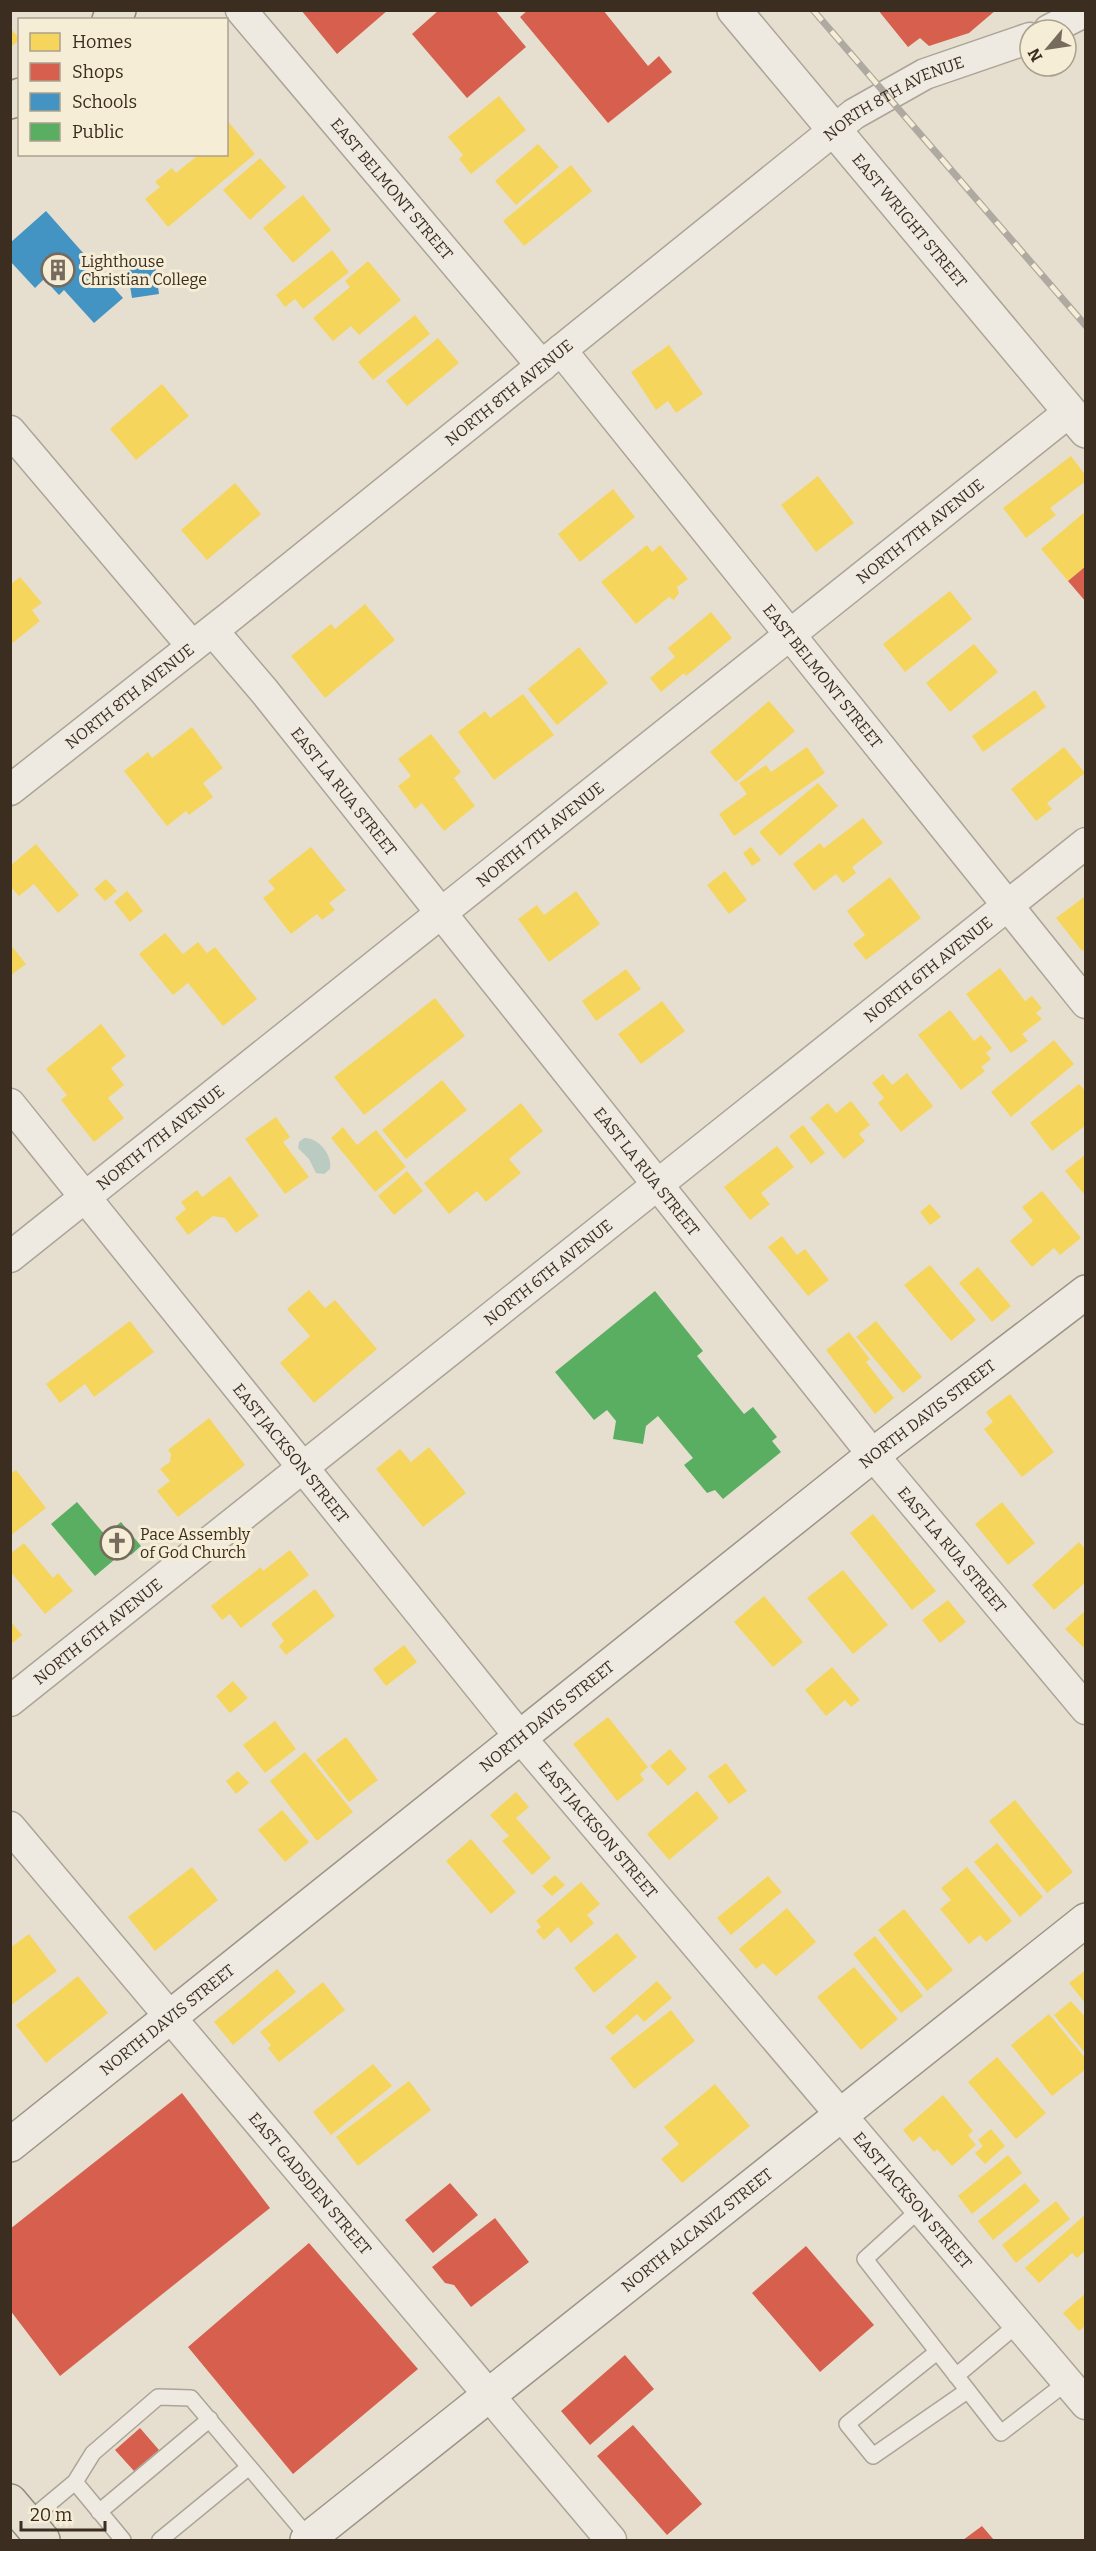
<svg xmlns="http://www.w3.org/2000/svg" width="1096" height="2551" font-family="Bitter,serif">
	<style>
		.water { fill: #bacbc1 }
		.homes { fill: #f6d55c }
		.shops { fill: #d6604d }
		.schools { fill: #4393c3 }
		.public { fill: #5aae61 }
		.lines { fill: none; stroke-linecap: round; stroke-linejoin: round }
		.service-casing { stroke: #aba498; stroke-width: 18 }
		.minor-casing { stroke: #aba498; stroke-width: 33 }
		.tertiary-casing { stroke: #aba498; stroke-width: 36 }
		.secondary-casing { stroke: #9b9488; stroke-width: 36 }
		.primary-casing { stroke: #918a7f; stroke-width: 36 }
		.service { stroke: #eeeae1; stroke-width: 15 }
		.minor { stroke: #eeeae1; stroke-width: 30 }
		.tertiary { stroke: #eeeae1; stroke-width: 33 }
		.secondary { stroke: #eeeae1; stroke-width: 33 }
		.primary { stroke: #e6e0d2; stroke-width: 33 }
		.rail-casing { stroke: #aea9a1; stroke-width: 7 }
		.rail { stroke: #f6edd6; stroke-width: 4.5; stroke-dasharray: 14; stroke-linecap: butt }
		.labels { text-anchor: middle; stroke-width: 6; stroke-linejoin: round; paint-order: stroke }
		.street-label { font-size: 16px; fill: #3b2d1f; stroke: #f6edd6 }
		.poi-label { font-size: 16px; fill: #3b2d1f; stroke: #f6edd6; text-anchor: start }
	</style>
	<rect width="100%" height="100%" fill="#e6dfcf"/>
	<path class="water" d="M 304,1138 C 318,1137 333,1155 330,1169 L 324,1174 L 316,1173 L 309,1159 L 298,1148 L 299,1142 Z"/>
	<path class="homes" d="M 10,28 L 20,39 L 10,48 Z
		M 499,96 L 526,130 L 471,174 L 459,159 L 463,155 L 448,137 Z
		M 226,119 L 255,154 L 168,227 L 145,199 L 160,187 L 155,182 L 172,168 L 176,173 L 197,156 L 196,154 L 226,154 Z
		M 538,144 L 559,167 L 516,205 L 495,181 Z
		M 260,158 L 286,187 L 250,220 L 223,190 Z
		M 571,165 L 592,191 L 524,246 L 503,221 Z
		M 303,195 L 331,230 L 293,263 L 263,228 Z
		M 332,250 L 349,272 L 303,309 L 295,299 L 285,307 L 276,295 Z
		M 368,261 L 401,300 L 359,335 L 351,326 L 333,341 L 313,318 L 350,287 L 345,281 Z
		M 415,315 L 430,334 L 373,380 L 358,362 Z
		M 438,338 L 459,363 L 407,406 L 386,381 Z
		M 669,345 L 703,394 L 676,413 L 668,401 L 656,410 L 631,372 Z
		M 162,384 L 189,416 L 136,460 L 110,429 Z
		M 1071,456 L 1086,476 L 1086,481 L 1050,508 L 1056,515 L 1026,538 L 1003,508 Z
		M 818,476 L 854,523 L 816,552 L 781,505 Z
		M 235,483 L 261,514 L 207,560 L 181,530 Z
		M 613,489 L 635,517 L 580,562 L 558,534 Z
		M 1086,511 L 1086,566 L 1068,581 L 1041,549 Z
		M 647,545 L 652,552 L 660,545 L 688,579 L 677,587 L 679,593 L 674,600 L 669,597 L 636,624 L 601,582 Z
		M 20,577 L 42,603 L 32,610 L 40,621 L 10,645 L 10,585 Z
		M 950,591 L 972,619 L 905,672 L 883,644 Z
		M 365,604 L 395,640 L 325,698 L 291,656 L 331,624 L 335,629 Z
		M 711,612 L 732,638 L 686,676 L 684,673 L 661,692 L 650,678 L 675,657 L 668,648 Z
		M 974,644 L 998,672 L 950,712 L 926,683 Z
		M 579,647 L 608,683 L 557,725 L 528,689 Z
		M 1035,690 L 1046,707 L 983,752 L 972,736 Z
		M 523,694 L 554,735 L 494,780 L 458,732 L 485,711 L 490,718 Z
		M 769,701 L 795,731 L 736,782 L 710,752 Z
		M 192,727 L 223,768 L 203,783 L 213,797 L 189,815 L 186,811 L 167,826 L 124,771 L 148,752 L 152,758 Z
		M 431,734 L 461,772 L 454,778 L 475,806 L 444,831 L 422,803 L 415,809 L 398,786 L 411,776 L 398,759 Z
		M 807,747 L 825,773 L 734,836 L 719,814 L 747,794 L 739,783 L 766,765 L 771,772 Z
		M 1064,747 L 1085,773 L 1047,803 L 1052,809 L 1036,821 L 1011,789 Z
		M 818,783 L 838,806 L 780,856 L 759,832 Z
		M 863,818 L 883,843 L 852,867 L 856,873 L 843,883 L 836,874 L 814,891 L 793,864 L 820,843 L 824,848 Z
		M 36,844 L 79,895 L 58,913 L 34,884 L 19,896 L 10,886 L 10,866 Z
		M 311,847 L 346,890 L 329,903 L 335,910 L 322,920 L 317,914 L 291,934 L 263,898 L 275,889 L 268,881 Z
		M 751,847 L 761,860 L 752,866 L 743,853 Z
		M 725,871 L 747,900 L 729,914 L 707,885 Z
		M 890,877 L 921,918 L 866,960 L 853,944 L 865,935 L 847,911 Z
		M 106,879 L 117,891 L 105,901 L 94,889 Z
		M 127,891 L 143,911 L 130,922 L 114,902 Z
		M 576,891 L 600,924 L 549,962 L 518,919 L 537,905 L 544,915 Z
		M 1084,897 L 1086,948 L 1082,951 L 1056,918 Z
		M 165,933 L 183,954 L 198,942 L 207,953 L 215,947 L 257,999 L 223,1026 L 188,983 L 173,995 L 139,954 Z
		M 10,944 L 26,964 L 10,976 Z
		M 1000,968 L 1025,1001 L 1032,996 L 1042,1008 L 1036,1013 L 1042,1019 L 1022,1034 L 1028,1041 L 1011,1053 L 966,994 Z
		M 626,969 L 641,989 L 596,1021 L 582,1001 Z
		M 435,998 L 465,1036 L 364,1115 L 334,1077 Z
		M 662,1001 L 685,1031 L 641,1064 L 618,1034 Z
		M 950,1010 L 974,1041 L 981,1035 L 992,1048 L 986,1053 L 991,1059 L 981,1067 L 985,1071 L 961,1090 L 918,1035 Z
		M 101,1024 L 126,1056 L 111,1068 L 124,1085 L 108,1098 L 124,1118 L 94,1142 L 61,1100 L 67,1095 L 46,1069 Z
		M 1054,1040 L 1074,1064 L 1011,1117 L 991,1092 Z
		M 907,1073 L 933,1106 L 901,1132 L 878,1103 L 884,1098 L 872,1083 L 883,1074 L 892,1085 Z
		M 442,1080 L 467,1110 L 406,1159 L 382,1130 Z
		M 1079,1084 L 1086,1092 L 1086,1125 L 1052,1151 L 1030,1123 Z
		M 851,1101 L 870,1125 L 859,1134 L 865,1141 L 844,1159 L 810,1118 L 828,1103 L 836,1113 Z
		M 521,1103 L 543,1131 L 509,1159 L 521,1173 L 486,1202 L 477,1191 L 449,1214 L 424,1183 Z
		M 276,1117 L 290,1137 L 283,1142 L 309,1177 L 285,1194 L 245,1139 Z
		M 803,1125 L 825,1153 L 811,1164 L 789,1136 Z
		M 343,1127 L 357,1145 L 376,1130 L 406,1167 L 375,1192 L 331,1138 Z
		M 777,1146 L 794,1167 L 761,1193 L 770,1204 L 750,1220 L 724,1187 Z
		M 1086,1154 L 1086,1191 L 1083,1193 L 1065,1171 Z
		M 407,1171 L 423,1191 L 394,1215 L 378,1196 Z
		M 230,1176 L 259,1216 L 236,1233 L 225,1218 L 213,1216 L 188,1235 L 175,1218 L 186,1209 L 181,1202 L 197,1190 L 202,1197 Z
		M 1042,1191 L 1081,1238 L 1060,1255 L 1054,1248 L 1032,1267 L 1010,1241 L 1033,1221 L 1022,1207 Z
		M 930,1204 L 941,1217 L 930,1225 L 920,1212 Z
		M 782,1236 L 797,1255 L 805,1249 L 829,1280 L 808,1296 L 768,1247 Z
		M 930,1265 L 976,1320 L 951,1341 L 904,1285 Z
		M 978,1267 L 1011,1306 L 992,1322 L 959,1283 Z
		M 309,1290 L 325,1308 L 335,1300 L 377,1349 L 314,1403 L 280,1363 L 310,1336 L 287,1309 Z
		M 130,1321 L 154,1352 L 94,1397 L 85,1384 L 60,1403 L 46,1384 Z
		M 876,1321 L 922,1377 L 903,1393 L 856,1337 Z
		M 849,1332 L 870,1359 L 866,1362 L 894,1398 L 875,1414 L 826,1350 Z
		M 1010,1394 L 1054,1452 L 1022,1477 L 984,1429 L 993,1422 L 986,1412 Z
		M 209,1418 L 245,1465 L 178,1517 L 157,1491 L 170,1481 L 160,1469 L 170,1462 L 171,1454 L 168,1450 Z
		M 429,1447 L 466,1493 L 423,1527 L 376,1469 L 400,1449 L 411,1462 Z
		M 16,1470 L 46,1508 L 10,1536 L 10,1474 Z
		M 1002,1502 L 1035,1543 L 1008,1565 L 975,1524 Z
		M 873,1514 L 936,1591 L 912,1610 L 850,1533 Z
		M 1079,1542 L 1086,1550 L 1086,1582 L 1054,1610 L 1032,1585 Z
		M 24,1543 L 53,1578 L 58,1573 L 73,1591 L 45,1614 L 10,1571 L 10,1554 Z
		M 290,1550 L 309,1575 L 241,1628 L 230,1614 L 222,1620 L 211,1606 L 261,1567 L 263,1571 Z
		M 843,1570 L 888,1625 L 853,1654 L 807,1598 Z
		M 315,1589 L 335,1616 L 286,1655 L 279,1646 L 284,1641 L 271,1624 Z
		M 764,1596 L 803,1642 L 773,1667 L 734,1622 Z
		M 948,1600 L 966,1622 L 940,1643 L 922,1620 Z
		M 1086,1610 L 1086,1650 L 1065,1629 Z
		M 10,1621 L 22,1635 L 10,1645 Z
		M 404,1645 L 417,1662 L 386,1686 L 373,1669 Z
		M 832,1667 L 860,1700 L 851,1707 L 845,1700 L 826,1716 L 805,1690 Z
		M 233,1681 L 248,1698 L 230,1713 L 216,1696 Z
		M 608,1717 L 648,1767 L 640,1774 L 644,1780 L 617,1801 L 573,1744 Z
		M 275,1721 L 296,1749 L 265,1773 L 243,1745 Z
		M 346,1737 L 378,1780 L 349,1802 L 316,1760 Z
		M 670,1749 L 687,1769 L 668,1786 L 650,1766 Z
		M 305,1752 L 353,1812 L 317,1841 L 270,1781 Z
		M 726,1763 L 747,1791 L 729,1804 L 708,1776 Z
		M 238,1771 L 249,1783 L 236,1794 L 226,1781 Z
		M 697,1791 L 719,1818 L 669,1860 L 647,1834 Z
		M 516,1792 L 529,1807 L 516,1818 L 551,1858 L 532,1875 L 502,1841 L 509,1836 L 490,1815 Z
		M 1015,1800 L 1073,1872 L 1047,1893 L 989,1821 Z
		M 282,1810 L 309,1842 L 285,1862 L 258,1830 Z
		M 471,1839 L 516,1892 L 491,1914 L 446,1861 Z
		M 997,1843 L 1043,1897 L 1020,1917 L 974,1862 Z
		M 192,1867 L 218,1900 L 155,1951 L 128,1917 Z
		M 967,1867 L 1012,1921 L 986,1942 L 980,1935 L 969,1944 L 940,1909 L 951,1900 L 941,1888 Z
		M 555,1875 L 565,1885 L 552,1896 L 542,1886 Z
		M 768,1876 L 782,1892 L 731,1935 L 717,1918 Z
		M 581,1882 L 600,1904 L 587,1915 L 594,1923 L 571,1943 L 558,1927 L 544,1940 L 536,1931 L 541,1927 L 536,1921 Z
		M 787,1908 L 816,1942 L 776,1976 L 763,1963 L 756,1969 L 739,1949 Z
		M 904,1909 L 953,1970 L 927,1991 L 878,1930 Z
		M 617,1933 L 637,1957 L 594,1993 L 574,1968 Z
		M 29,1934 L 57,1971 L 10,2006 L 10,1948 Z
		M 875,1936 L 923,1996 L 901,2013 L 853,1954 Z
		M 854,1967 L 898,2019 L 861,2050 L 817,1997 Z
		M 277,1969 L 296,1992 L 233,2045 L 214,2022 Z
		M 1086,1970 L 1086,2004 L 1069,1983 Z
		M 78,1976 L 108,2013 L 46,2063 L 16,2025 Z
		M 657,1981 L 672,1998 L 644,2022 L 637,2014 L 613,2035 L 605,2027 Z
		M 323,1982 L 345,2010 L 279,2062 L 268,2048 L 271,2045 L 260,2032 Z
		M 1071,2001 L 1086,2018 L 1086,2054 L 1054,2015 Z
		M 671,2010 L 695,2041 L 634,2089 L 610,2058 Z
		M 1049,2014 L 1086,2059 L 1086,2069 L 1052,2096 L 1011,2045 Z
		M 997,2057 L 1046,2113 L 1016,2139 L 968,2082 Z
		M 373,2064 L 392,2086 L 331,2135 L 313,2112 Z
		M 409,2081 L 431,2110 L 358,2166 L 336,2137 Z
		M 715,2084 L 750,2126 L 682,2183 L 661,2159 L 679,2144 L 664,2127 Z
		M 943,2095 L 973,2131 L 968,2135 L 976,2145 L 952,2166 L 937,2149 L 934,2152 L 920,2136 L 913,2142 L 903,2130 Z
		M 991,2129 L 1005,2146 L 985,2164 L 975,2153 L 983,2146 L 978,2140 Z
		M 1008,2155 L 1022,2173 L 972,2214 L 958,2196 Z
		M 1025,2183 L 1040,2201 L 993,2240 L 978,2221 Z
		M 1056,2201 L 1070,2219 L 1016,2263 L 1002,2245 Z
		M 1086,2214 L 1086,2250 L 1077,2258 L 1072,2253 L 1039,2283 L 1025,2268 Z
		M 1086,2293 L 1086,2325 L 1079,2331 L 1063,2313 Z"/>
	<path class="shops" d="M 301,10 L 388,10 L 337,54 Z
		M 439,10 L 495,10 L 526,47 L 467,98 L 412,34 Z
		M 528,10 L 603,10 L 648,66 L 659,56 L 672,72 L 608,123 L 520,17 Z
		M 878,10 L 996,10 L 969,33 L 929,46 L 920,38 L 908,47 Z
		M 1086,566 L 1086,602 L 1068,581 Z
		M 182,2093 L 270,2208 L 60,2376 L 10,2310 L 10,2229 Z
		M 450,2183 L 478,2215 L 433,2253 L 405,2220 Z
		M 495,2218 L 529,2262 L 471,2307 L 454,2285 L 445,2283 L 432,2267 Z
		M 309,2243 L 418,2369 L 293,2474 L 188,2347 Z
		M 806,2246 L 874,2325 L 820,2372 L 752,2293 Z
		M 625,2355 L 654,2389 L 590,2445 L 561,2411 Z
		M 633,2425 L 702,2504 L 667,2535 L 597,2456 Z
		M 140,2428 L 159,2450 L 134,2471 L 115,2450 Z
		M 982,2526 L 994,2540 L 963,2540 Z"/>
	<path class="schools" d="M 46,211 L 123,298 L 94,323 L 64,290 L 59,295 L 44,279 L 35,288 L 10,261 L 10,243 Z
		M 154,258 L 159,294 L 132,298 L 126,262 Z"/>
	<path class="public" d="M 655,1291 L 703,1351 L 697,1356 L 744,1414 L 753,1407 L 777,1437 L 772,1441 L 781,1452 L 723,1499 L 715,1490 L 707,1493 L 684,1465 L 693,1458 L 658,1416 L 646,1426 L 643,1444 L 613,1439 L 616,1421 L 607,1410 L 594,1420 L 555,1372 Z
		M 77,1502 L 105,1535 L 121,1522 L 141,1546 L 131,1555 L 126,1550 L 95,1576 L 51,1524 Z"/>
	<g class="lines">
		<defs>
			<path id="service" d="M 920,2209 L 865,2259 L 1001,2433 L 1067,2382
				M 937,2352 L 847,2424 L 873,2456 L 967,2391
				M 956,2376 L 1018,2324
				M 75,2482 L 123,2540
				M 99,2512 L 210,2419
				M 27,2522 L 75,2482 L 93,2453 L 158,2397 L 191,2398 L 309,2538
				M 160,2540 L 249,2467"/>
			<g id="minor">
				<path id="s1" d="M 241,10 L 542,366"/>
				<path d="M 1049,30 L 1086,11"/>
				<path id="s2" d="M 561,350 L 1086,1003"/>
				<path d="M 10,431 L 192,646"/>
				<path id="s3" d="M 213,631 L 265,692 L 873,1455 L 1086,1709"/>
				<path id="s4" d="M 10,790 L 231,616 L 854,114 L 925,74 L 1030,38"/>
				<path id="s5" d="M 10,1104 L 520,1737 L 1086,2404"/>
				<path id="s6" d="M 10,1257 L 1069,412"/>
				<path id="s7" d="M 10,1701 L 1086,843"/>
				<path id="s8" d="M 10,1827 L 611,2540"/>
			</g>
			<g id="tertiary">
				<path id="s9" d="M 734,10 L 1086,431"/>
			</g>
			<g id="secondary">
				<path id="s10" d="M 10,2145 L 873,1455 L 1086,1292"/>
				<path id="s11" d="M 307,2540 L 1086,1920"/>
			</g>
			<path id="primary" d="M 109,20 L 119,10
				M 10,102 L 20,95
				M 10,2501 L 43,2540"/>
		</defs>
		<use href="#service" class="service-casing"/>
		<use href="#minor" class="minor-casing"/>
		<use href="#tertiary" class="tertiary-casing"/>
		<use href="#secondary" class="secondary-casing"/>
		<use href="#primary" class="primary-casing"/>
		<use href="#service" class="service"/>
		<use href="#minor" class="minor"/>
		<use href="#tertiary" class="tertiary"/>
		<use href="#secondary" class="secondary"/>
		<use href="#primary" class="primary"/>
		<defs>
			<path id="rail" d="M 813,10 L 1086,326"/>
		</defs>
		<use href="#rail" class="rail-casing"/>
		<use href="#rail" class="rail"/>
	</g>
	<defs>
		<symbol id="building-ring" viewBox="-11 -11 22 22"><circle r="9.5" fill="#f6edd6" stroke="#776b5d" stroke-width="1.5"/><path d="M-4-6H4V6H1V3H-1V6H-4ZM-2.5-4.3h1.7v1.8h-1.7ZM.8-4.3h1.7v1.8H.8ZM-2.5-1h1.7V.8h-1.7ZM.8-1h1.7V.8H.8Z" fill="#776b5d"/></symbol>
		<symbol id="church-ring" viewBox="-11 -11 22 22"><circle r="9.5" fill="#f6edd6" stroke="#776b5d" stroke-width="1.5"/><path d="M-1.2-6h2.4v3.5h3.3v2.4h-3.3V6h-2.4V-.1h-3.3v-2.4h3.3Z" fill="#776b5d"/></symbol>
	</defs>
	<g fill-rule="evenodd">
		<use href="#building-ring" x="39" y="251" width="38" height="38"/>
		<use href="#church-ring" x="98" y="1524" width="38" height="38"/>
	</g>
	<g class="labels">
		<g class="street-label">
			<text dy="6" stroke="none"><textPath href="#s4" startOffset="1124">NORTH 8TH AVENUE</textPath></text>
			<text dy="6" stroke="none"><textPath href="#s1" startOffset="234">EAST BELMONT STREET</textPath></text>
			<text dy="6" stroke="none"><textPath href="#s9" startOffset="274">EAST WRIGHT STREET</textPath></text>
			<text dy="6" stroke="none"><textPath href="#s4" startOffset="638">NORTH 8TH AVENUE</textPath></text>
			<text dy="6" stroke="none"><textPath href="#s6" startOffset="1164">NORTH 7TH AVENUE</textPath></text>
			<text dy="6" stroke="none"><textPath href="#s2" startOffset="418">EAST BELMONT STREET</textPath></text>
			<text dy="6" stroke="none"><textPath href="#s4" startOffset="152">NORTH 8TH AVENUE</textPath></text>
			<text dy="6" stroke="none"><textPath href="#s3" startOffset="207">EAST LA RUA STREET</textPath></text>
			<text dy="6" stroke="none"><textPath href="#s6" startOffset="678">NORTH 7TH AVENUE</textPath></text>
			<text dy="6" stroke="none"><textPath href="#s7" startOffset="1174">NORTH 6TH AVENUE</textPath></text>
			<text dy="6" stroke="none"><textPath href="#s6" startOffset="192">NORTH 7TH AVENUE</textPath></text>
			<text dy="6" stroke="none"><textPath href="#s3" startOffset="693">EAST LA RUA STREET</textPath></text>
			<text dy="6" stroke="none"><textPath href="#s7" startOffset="688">NORTH 6TH AVENUE</textPath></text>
			<text dy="6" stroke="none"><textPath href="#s10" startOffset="1173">NORTH DAVIS STREET</textPath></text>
			<text dy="6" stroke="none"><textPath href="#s5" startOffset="448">EAST JACKSON STREET</textPath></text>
			<text dy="6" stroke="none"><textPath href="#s3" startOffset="1179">EAST LA RUA STREET</textPath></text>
			<text dy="6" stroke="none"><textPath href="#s7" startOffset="112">NORTH 6TH AVENUE</textPath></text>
			<text dy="6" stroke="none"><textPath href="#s10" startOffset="687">NORTH DAVIS STREET</textPath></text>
			<text dy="6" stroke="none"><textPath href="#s5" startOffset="934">EAST JACKSON STREET</textPath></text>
			<text dy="6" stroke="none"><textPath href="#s10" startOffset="201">NORTH DAVIS STREET</textPath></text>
			<text dy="6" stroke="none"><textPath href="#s8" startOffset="466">EAST GADSDEN STREET</textPath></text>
			<text dy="6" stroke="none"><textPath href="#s5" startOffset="1420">EAST JACKSON STREET</textPath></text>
			<text dy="6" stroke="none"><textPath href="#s11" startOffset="498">NORTH ALCANIZ STREET</textPath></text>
		</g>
		<g class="poi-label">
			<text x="81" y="267">Lighthouse<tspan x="81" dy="18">Christian College</tspan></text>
			<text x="140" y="1540">Pace Assembly<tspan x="140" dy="18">of God Church</tspan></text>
		</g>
	</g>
	<rect width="1096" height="2551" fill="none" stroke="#3b2d1f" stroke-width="24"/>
	<rect x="18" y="18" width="210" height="138" fill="#f6edd6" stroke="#aba08d" stroke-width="1.5"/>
	<rect x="30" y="33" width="30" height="18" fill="#f6d55c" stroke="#aba08d" stroke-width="1.5"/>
	<text x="72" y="48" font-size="18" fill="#3b2d1f">Homes</text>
	<rect x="30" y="63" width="30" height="18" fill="#d6604d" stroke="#aba08d" stroke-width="1.5"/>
	<text x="72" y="78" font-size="18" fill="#3b2d1f">Shops</text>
	<rect x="30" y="93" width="30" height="18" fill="#4393c3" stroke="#aba08d" stroke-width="1.5"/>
	<text x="72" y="108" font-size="18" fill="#3b2d1f">Schools</text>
	<rect x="30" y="123" width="30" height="18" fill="#5aae61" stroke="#aba08d" stroke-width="1.5"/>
	<text x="72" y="138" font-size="18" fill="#3b2d1f">Public</text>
	<g transform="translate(1048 48) rotate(241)"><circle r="28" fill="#f6edd6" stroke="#aba08d" stroke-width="1.5"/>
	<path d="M0-4.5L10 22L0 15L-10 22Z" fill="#776b5d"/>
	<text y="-9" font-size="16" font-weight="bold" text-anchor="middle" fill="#3b2d1f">N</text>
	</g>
	<path d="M21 2521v9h84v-9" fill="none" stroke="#3b2d1f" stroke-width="3"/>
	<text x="30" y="2521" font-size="18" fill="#3b2d1f" stroke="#f6edd6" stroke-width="4.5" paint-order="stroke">20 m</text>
</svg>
